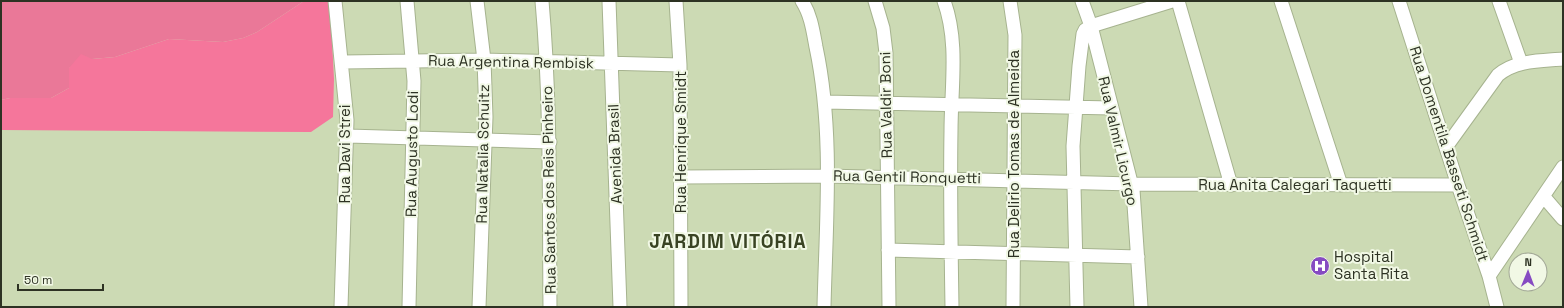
<svg xmlns="http://www.w3.org/2000/svg" width="1564" height="308" font-family="'Space Grotesk',sans-serif">
	<style>
		.green { fill: #ea7898 }
		.forest { fill: #f5769b }
		.lines { fill: none; stroke-linecap: round; stroke-linejoin: round }
		.street-casing { stroke: #a6b38f; stroke-width: 15 }
		.street { stroke: #fff; stroke-width: 13 }
		.labels { text-anchor: middle; stroke-width: 4; stroke-linejoin: round; paint-order: stroke }
		.street-label { font-size: 15px; fill: #2d3223; stroke: #f1f8e5 }
		.poi-label { font-size: 15px; fill: #2d3223; stroke: #f1f8e5; text-anchor: start }
		.district-label { font-size: 19px; font-weight: bold; letter-spacing: 1px; fill: #394323; stroke: #f1f8e5 }
	</style>
	<rect width="100%" height="100%" fill="#ccdab4"/>
	<path class="green" d="M 1,1 L 304,1 L 257,32 L 243,38 L 223,42 L 169,39 L 115,57 L 92,59 L 69,68 L 69,88 L 51,98 L 10,98 L 1,100 Z"/>
	<path class="forest" d="M 304,1 L 330,1 L 334,79 L 333,117 L 311,132 L 1,130 L 1,100 L 10,98 L 51,98 L 69,88 L 69,68 L 81,54 L 92,59 L 115,57 L 169,39 L 223,42 L 243,38 L 257,32 Z"/>
	<g class="lines">
		<defs>
			<path id="street" d="M 335,1 L 347,120 L 341,307
				M 407,1 L 414,81 L 409,307
				M 477,1 L 484,60 L 486,117 L 479,307
				M 542,1 C 551,103 549,205 550,307
				M 609,1 L 620,307
				M 676,1 L 680,65 L 681,307
				M 802,1 C 811,15 813,31 816,47 C 834,132 826,221 824,307
				M 875,1 L 883,28 L 886,53 L 889,307
				M 944,1 C 959,42 951,88 951,131 C 950,189 951,248 952,307
				M 1010,1 L 1015,35 L 1013,307
				M 1082,1 L 1091,26 L 1133,190 L 1141,307
				M 1178,1 L 1231,185
				M 1281,1 L 1341,185
				M 1399,1 L 1458,185 L 1489,276 L 1497,307
				M 1499,1 L 1521,63
				M 343,62 L 484,60 L 680,65
				M 825,102 L 1112,108
				M 348,136 L 550,142
				M 1446,147 L 1498,75 C 1516,60 1540,61 1563,59
				M 681,177 L 827,176 L 1132,184 L 1458,185
				M 1544,197 L 1563,219
				M 888,250 L 1138,257
				M 1489,276 L 1563,167
				M 1077,307 L 1073,146 L 1079,66 L 1083,34 L 1085,30 L 1091,26 L 1172,1"/>
		</defs>
		<use href="#street" class="street-casing"/>
		<use href="#street" class="street"/>
	</g>
	<defs>
		<symbol id="hospital-disc" viewBox="-11 -11 22 22"><circle r="9.5" fill="#864bc2" stroke="#f1f8e5"/><path d="M-5-5h3v3.5h4V-5h3V5h-3V1.5h-4V5h-3Z" fill="#fff"/></symbol>
	</defs>
	<g fill-rule="evenodd">
		<use href="#hospital-disc" x="1309" y="255" width="22" height="22"/>
	</g>
	<g class="labels">
		<g class="street-label">
			<text transform="translate(511 62) rotate(1)" y="5">Rua Argentina Rembisk</text>
			<text transform="translate(886 105) rotate(-91)" y="5">Rua Valdir Boni</text>
			<text transform="translate(1118 141) rotate(77)" y="5">Rua Valmir Licurgo</text>
			<text transform="translate(681 142) rotate(-90)" y="5">Rua Henrique Smidt</text>
			<text transform="translate(345 154) rotate(-90)" y="5">Rua Davi Strei</text>
			<text transform="translate(412 154) rotate(-89)" y="5">Rua Augusto Lodi</text>
			<text transform="translate(483 154) rotate(-89)" y="5">Rua Natalia Schuitz</text>
			<text transform="translate(615 154) rotate(-92)" y="5">Avenida Brasil</text>
			<text transform="translate(1014 154) rotate(-90)" y="5">Rua Delirio Tomas de Almeida</text>
			<text transform="translate(1449 154) rotate(72)" y="5">Rua Domentila Basseti Schmidt</text>
			<text transform="translate(907 177) rotate(1)" y="5">Rua Gentil Ronquetti</text>
			<text x="1295" y="190">Rua Anita Calegari Taquetti</text>
			<text transform="translate(549 190) rotate(-91)" y="5">Rua Santos dos Reis Pinheiro</text>
		</g>
		<g class="poi-label">
			<text x="1334" y="262">Hospital<tspan x="1334" dy="17">Santa Rita</tspan></text>
		</g>
		<g class="district-label">
			<text x="728" y="248">JARDIM VITÓRIA</text>
		</g>
	</g>
	<rect width="1564" height="308" fill="none" stroke="#2d3223" stroke-width="4"/>
	<g transform="translate(1528 272) rotate(1)"><circle r="19" fill="#f1f8e5" stroke="#a3a997"/>
	<path d="M0-3L7 15L0 10L-7 15Z" fill="#864bc2"/>
	<text y="-6" font-size="11" font-weight="bold" text-anchor="middle" fill="#2d3223">N</text>
	</g>
	<path d="M18 284v6h85v-6" fill="none" stroke="#2d3223" stroke-width="2"/>
	<text x="24" y="284" font-size="12" fill="#2d3223" stroke="#f1f8e5" stroke-width="3" paint-order="stroke">50 m</text>
</svg>
